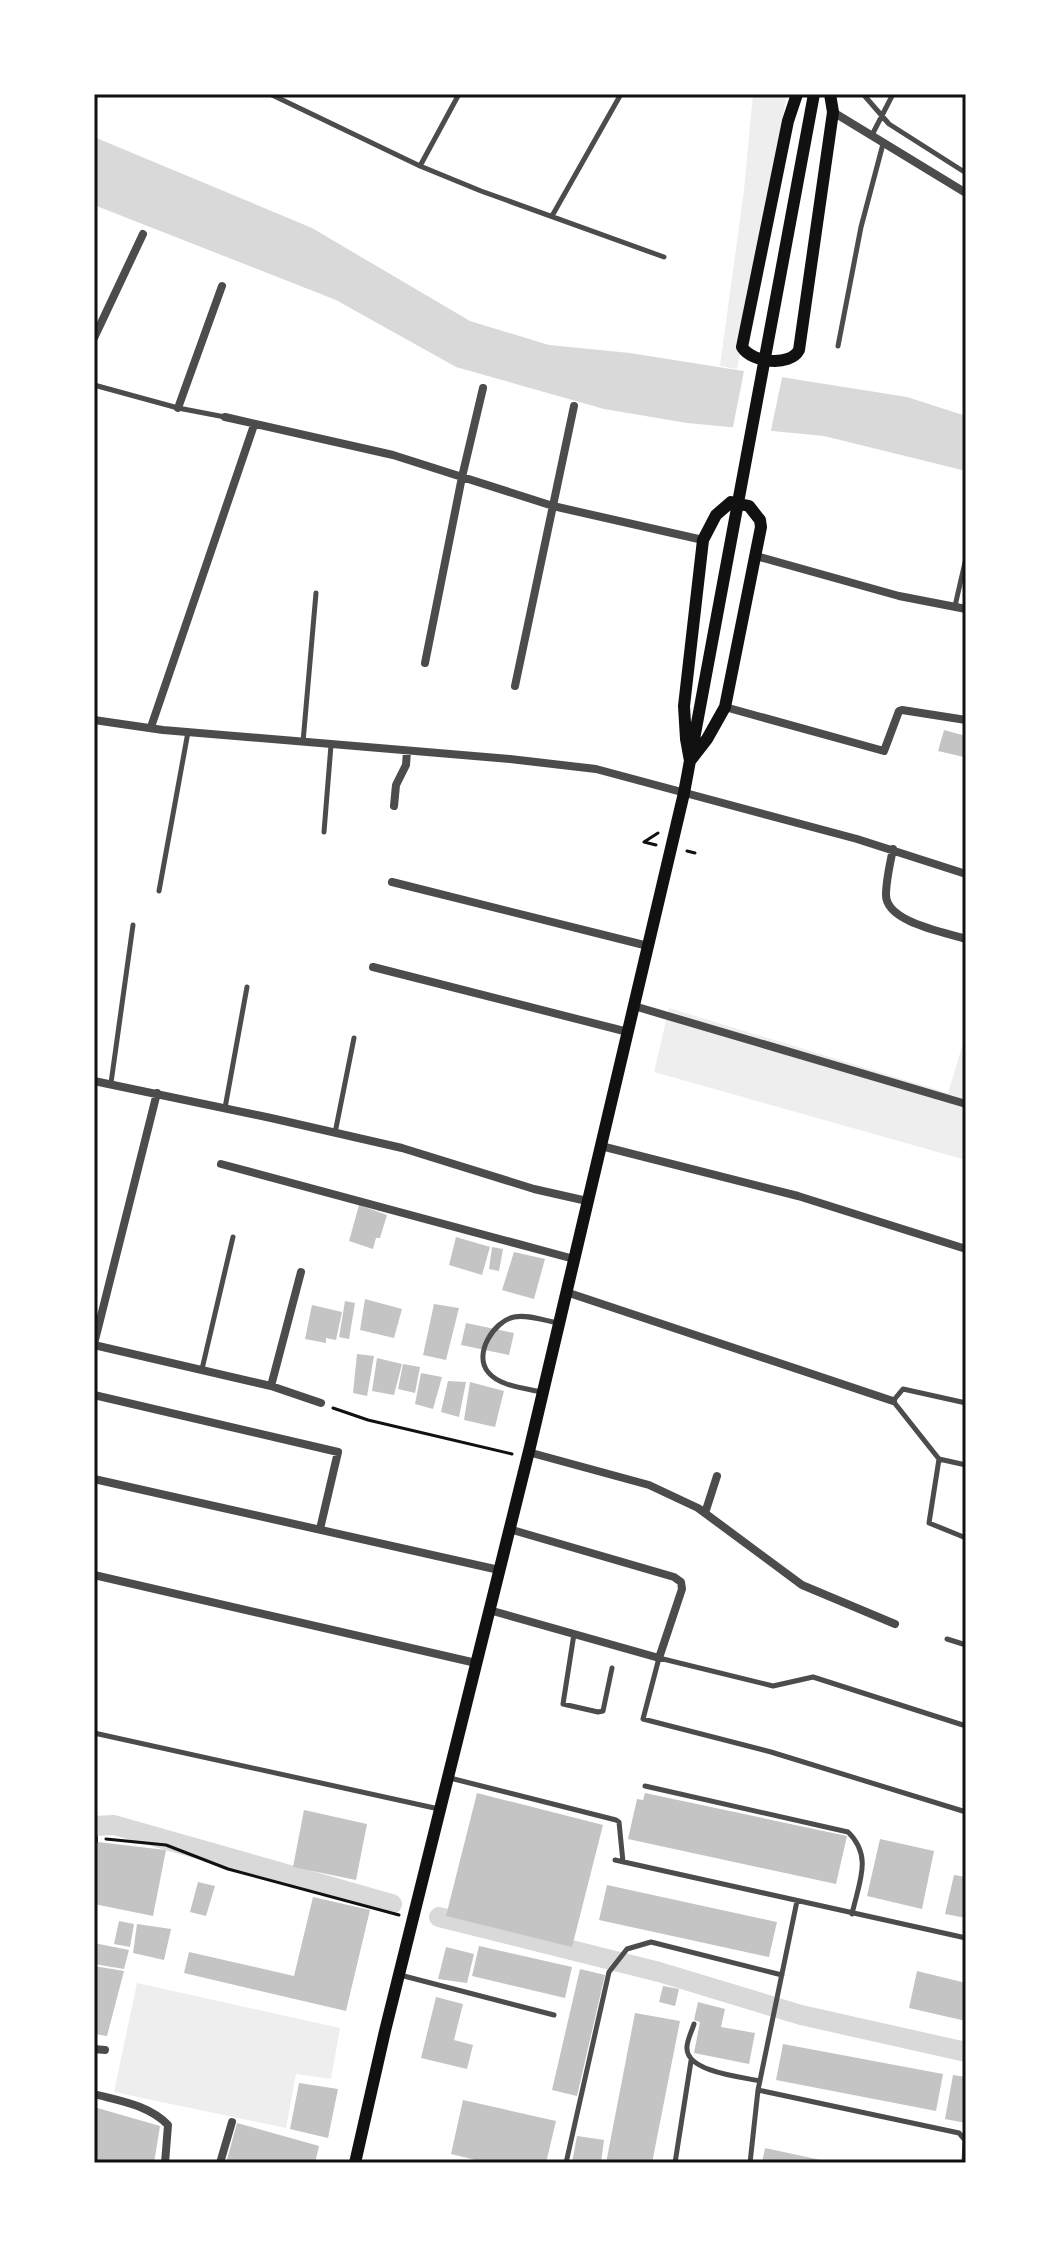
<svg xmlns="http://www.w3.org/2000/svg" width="1060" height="2257" font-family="'Fira Sans Condensed',sans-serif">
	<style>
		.green { fill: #eee }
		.water { fill: #d9d9d9 }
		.pier { fill: #fff }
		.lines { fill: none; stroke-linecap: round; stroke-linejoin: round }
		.canal { stroke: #d9d9d9; stroke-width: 20 }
		.building { fill: #c4c4c4 }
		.path { stroke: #111; stroke-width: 3 }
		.service { stroke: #4c4c4c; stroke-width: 5 }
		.minor { stroke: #4c4c4c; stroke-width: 8 }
		.secondary { stroke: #111; stroke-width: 12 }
		.neatline { fill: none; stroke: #111; stroke-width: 3 }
	</style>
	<rect width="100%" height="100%" fill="#fff"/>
	<path class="green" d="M 753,94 L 787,94 L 737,369 L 720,366 L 744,190 Z
		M 669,1008 L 948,1093 L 964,1040 L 966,1040 L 966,1160 L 654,1072 Z
		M 137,1983 L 340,2028 L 331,2079 L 296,2074 L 286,2128 L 114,2092 Z"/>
	<path class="water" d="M 94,137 L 312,228 L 470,321 L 549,345 L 630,353 L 907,397 L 966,416 L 966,471 L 824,436 L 687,423 L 604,409 L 456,367 L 336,300 L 94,205 Z"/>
	<path class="pier" d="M 745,366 L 783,373 L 770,435 L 732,432 Z"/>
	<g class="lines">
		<path class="canal" d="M 94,1826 L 114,1825 L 392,1904
			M 439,1917 L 659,1972 L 801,2015 L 966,2052"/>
	</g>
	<path class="building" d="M 944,730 L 966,736 L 964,757 L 938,751 Z
		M 359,1205 L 387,1215 L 380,1238 L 376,1238 L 373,1249 L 349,1241 Z
		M 456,1237 L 490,1247 L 482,1275 L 449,1265 Z
		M 492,1247 L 503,1249 L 499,1271 L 489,1269 Z
		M 514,1252 L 545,1259 L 534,1299 L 502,1290 Z
		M 365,1299 L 402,1309 L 394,1338 L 360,1330 Z
		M 345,1301 L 355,1303 L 349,1339 L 339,1337 Z
		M 434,1304 L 459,1308 L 446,1360 L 423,1355 Z
		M 312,1305 L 342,1312 L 336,1340 L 326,1338 L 326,1343 L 305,1339 Z
		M 466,1323 L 514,1333 L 509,1355 L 461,1345 Z
		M 357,1354 L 374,1356 L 367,1396 L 353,1393 Z
		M 377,1358 L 402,1364 L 394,1395 L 372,1391 Z
		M 403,1364 L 420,1367 L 415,1393 L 398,1389 Z
		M 421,1373 L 442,1377 L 433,1409 L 415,1404 Z
		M 448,1381 L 466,1382 L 459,1417 L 441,1412 Z
		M 470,1382 L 504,1391 L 495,1427 L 464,1420 Z
		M 477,1793 L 603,1825 L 572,1947 L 446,1916 Z
		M 645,1793 L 847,1836 L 836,1884 L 628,1839 L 637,1799 L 643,1800 Z
		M 304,1810 L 367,1824 L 356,1880 L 293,1867 Z
		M 880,1839 L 934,1851 L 922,1909 L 867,1896 Z
		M 98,1842 L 166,1850 L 153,1916 L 94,1904 L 94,1861 Z
		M 954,1875 L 966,1877 L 966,1918 L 945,1914 Z
		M 198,1882 L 215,1886 L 206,1916 L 190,1912 Z
		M 607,1885 L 777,1922 L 769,1957 L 599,1920 Z
		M 313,1897 L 370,1910 L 346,2011 L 184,1973 L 189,1952 L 294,1976 Z
		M 119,1921 L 134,1924 L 130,1947 L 114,1944 Z
		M 137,1924 L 171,1929 L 164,1960 L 133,1953 Z
		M 94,1943 L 129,1950 L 124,1969 L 94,1964 Z
		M 479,1946 L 572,1967 L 565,1998 L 472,1976 Z
		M 446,1947 L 474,1954 L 467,1983 L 438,1979 Z
		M 94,1966 L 124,1971 L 107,2036 L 94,2034 L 97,1988 L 94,1987 Z
		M 580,1969 L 605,1975 L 577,2096 L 552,2090 Z
		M 917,1971 L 966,1983 L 966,2021 L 909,2008 Z
		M 663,1986 L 679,1989 L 675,2006 L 659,2002 Z
		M 436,1997 L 463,2004 L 454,2040 L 473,2045 L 467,2069 L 421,2058 Z
		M 698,2002 L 725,2009 L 721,2027 L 755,2033 L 749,2064 L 694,2053 L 700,2022 L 694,2020 Z
		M 635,2013 L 680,2021 L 652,2163 L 606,2163 Z
		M 783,2044 L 943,2074 L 936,2111 L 776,2080 Z
		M 953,2075 L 966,2077 L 966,2123 L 945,2119 Z
		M 299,2083 L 338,2089 L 328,2138 L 290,2129 Z
		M 463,2100 L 556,2121 L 546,2163 L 488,2163 L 451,2154 Z
		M 94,2107 L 160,2126 L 154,2163 L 94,2163 Z
		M 237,2123 L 319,2146 L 315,2163 L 226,2163 Z
		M 577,2136 L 604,2140 L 601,2163 L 572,2163 Z
		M 765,2148 L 830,2162 L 830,2163 L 762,2163 Z"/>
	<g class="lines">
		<path class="path" d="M 644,842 L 656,845
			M 644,842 L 658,833
			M 687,851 L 695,853
			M 333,1408 L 368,1420 L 512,1454
			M 106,1839 L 166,1845 L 228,1869 L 399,1915"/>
		<path class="service" d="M 270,94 L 420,166 L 481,191 L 664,257
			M 863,94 L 889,124 L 966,173
			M 872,135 L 893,94
			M 420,166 L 459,94
			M 552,216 L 621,94
			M 838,346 L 861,227 L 883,144
			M 94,385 L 178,408 L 225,417
			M 955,606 L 966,558
			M 303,742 L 316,593
			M 324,832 L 331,745
			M 159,891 L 188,732
			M 111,1083 L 133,925
			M 225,1108 L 247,987
			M 335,1133 L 354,1038
			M 202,1369 L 233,1237
			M 541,1392 C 524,1388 499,1386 488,1372 C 473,1354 494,1321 514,1317 C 528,1314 545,1321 559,1323
			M 966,1403 L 903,1389 L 893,1401 L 939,1459 L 929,1523 L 966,1538
			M 939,1459 L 966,1465
			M 574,1634 L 563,1704 L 598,1712 L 603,1711 L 612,1668
			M 947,1639 L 966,1645
			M 966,1726 L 813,1677 L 773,1686 L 659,1658 L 643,1719 L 771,1752 L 966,1812
			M 94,1733 L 439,1809
			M 450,1778 L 616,1820 L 619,1822 L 623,1862
			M 645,1786 L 848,1832 C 873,1856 859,1882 852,1914
			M 615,1860 L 966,1938
			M 400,1975 L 554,2015
			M 694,2024 C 692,2031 686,2042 687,2049 C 688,2072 742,2077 760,2081
			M 758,2090 L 959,2133 L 965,2140 L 964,2163
			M 566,2163 L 609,1972 L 627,1949 L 651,1942 L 782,1975
			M 675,2163 L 691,2061
			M 750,2163 L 758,2090 L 797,1901"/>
		<path class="minor" d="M 833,112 L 966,193
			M 94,338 L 143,234
			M 178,408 L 222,286
			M 225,417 L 393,455 L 553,506 L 703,540
			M 756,556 L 899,596 L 966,609
			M 425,663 L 462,477 L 483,388
			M 515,686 L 574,406
			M 725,707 L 884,751 L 899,711 L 902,710 L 966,720
			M 94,720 L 163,730 L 510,759 L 596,769 L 857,839 L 966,874
			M 151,727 L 254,425
			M 394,806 L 396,785 L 406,765 L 407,751
			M 893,849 C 890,864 886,880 886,895 C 886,922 944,932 966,939
			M 392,882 L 648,946
			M 373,967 L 628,1032
			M 634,1006 L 966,1104
			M 94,1081 L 271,1118 L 402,1148 L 534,1189 L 587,1201
			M 601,1146 L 798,1196 L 966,1249
			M 221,1164 L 574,1259
			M 566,1292 L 893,1401
			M 94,1344 L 157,1093
			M 94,1345 L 271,1386 L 321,1403
			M 271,1386 L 301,1272
			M 94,1395 L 338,1452 L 320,1529
			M 528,1452 L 649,1485 L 698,1508 L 802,1585 L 895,1624
			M 94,1479 L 499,1570
			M 705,1513 L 717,1476
			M 94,1575 L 476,1663
			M 489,1610 L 659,1658 L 682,1589 L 681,1582 L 674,1577 L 509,1529
			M 94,1841 L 94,1838
			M 94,2049 L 105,2050
			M 94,2094 C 120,2101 149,2105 168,2125 L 165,2163
			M 220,2163 L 232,2122"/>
		<path class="secondary" d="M 797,94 L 788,121 L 742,347 C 752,363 790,367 799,350 L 833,112 L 830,94
			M 731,502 L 749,506 L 760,520 L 761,527 L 725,707 L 707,739 L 690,761 L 686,739 L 684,706 L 703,540 L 716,515 Z
			M 355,2163 L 385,2031 L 530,1447 L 684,793 L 814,94"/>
	</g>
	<rect width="1060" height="2257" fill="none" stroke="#ffffff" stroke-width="192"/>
	<rect x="96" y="96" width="868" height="2065" class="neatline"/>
</svg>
